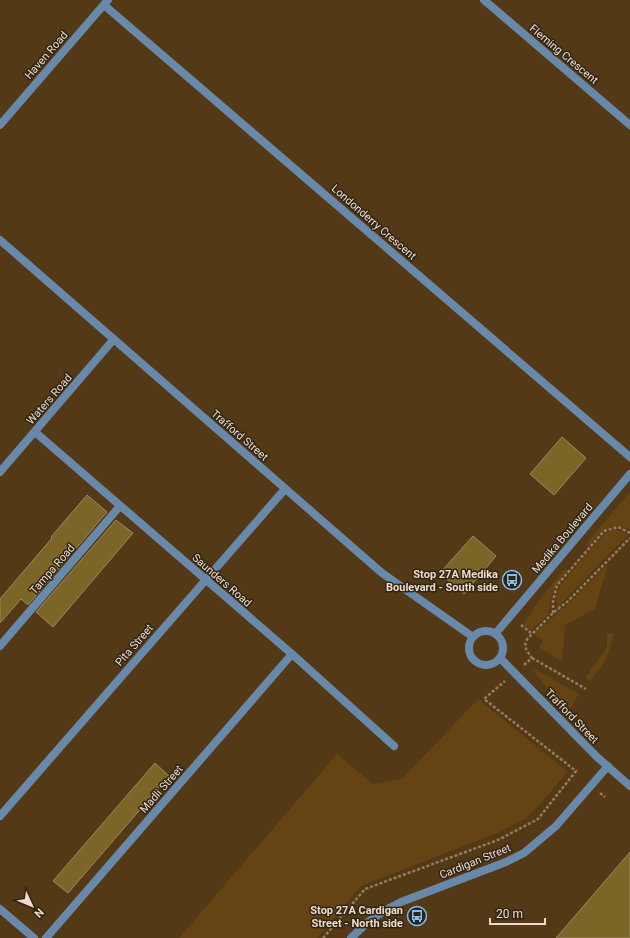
<svg xmlns="http://www.w3.org/2000/svg" width="630" height="938" font-family="Roboto,sans-serif">
	<style>
		.green { fill: #664312 }
		.building { fill: #7b6628; stroke: #998a5f }
		.lines { fill: none; stroke-linecap: round; stroke-linejoin: round }
		.path { stroke: #937c61; stroke-width: 2.5; stroke-dasharray: 3 2; stroke-linecap: butt }
		.street { stroke: #6989ab; stroke-width: 8 }
		.labels { text-anchor: middle; stroke-width: 3; stroke-linejoin: round; paint-order: stroke }
		.street-label { font-size: 11px; fill: #eddcca; stroke: #302415 }
		.poi-label { font-size: 11px; font-weight: bold; fill: #eddcca; stroke: #302415; text-anchor: end }
	</style>
	<rect width="100%" height="100%" fill="#543917"/>
	<path class="green" d="M 630,492 L 630,529 C 607,522 603,530 588,546 L 586,544 Z
		M 615,529 L 623,532 L 628,536 L 619,544 L 557,608 L 556,599 L 560,585 L 605,533 Z
		M 608,564 L 595,609 L 565,625 L 562,662 L 539,647 L 543,641 L 534,634 L 569,603 Z
		M 565,568 L 568,571 C 553,587 551,593 549,614 L 530,631 L 523,625 L 537,603 Z
		M 614,633 L 606,660 L 591,681 L 585,678 L 607,647 L 607,634 Z
		M 531,667 L 579,694 L 568,712 L 552,695 Z
		M 478,699 L 568,772 L 528,817 L 497,833 L 361,886 L 317,938 L 179,938 L 337,754 L 373,784 L 402,779 Z"/>
	<path class="building" d="M 562,437 L 586,458 L 554,495 L 530,474 Z
		M 87,495 L 107,512 L 28,605 L 21,599 L 0,623 L 0,599 L 52,538 L 51,537 Z
		M 116,520 L 133,533 L 53,627 L 36,612 Z
		M 473,536 L 496,556 L 464,594 L 440,573 Z
		M 155,763 L 169,776 L 68,893 L 53,881 Z
		M 630,852 L 630,938 L 556,938 Z"/>
	<g class="lines">
		<path class="path" d="M 553,613 L 553,601 L 557,585 L 604,531 L 618,527 L 630,533
			M 521,625 L 531,633
			M 532,658 L 586,689
			M 524,665 L 532,658 C 527,651 522,646 528,638 L 553,613 L 568,601 L 630,538
			M 600,793 L 605,797
			M 323,938 L 365,889 L 498,840 L 538,819 L 576,771 L 484,699 L 505,681"/>
		<path class="street" d="M 484,0 L 630,125
			M 104,5 L 630,457
			M 0,125 L 108,0
			M 0,240 L 382,573 L 473,637
			M 35,432 L 292,654 L 394,746
			M 0,472 L 114,339
			M469 648a17 17 0 1 1 34 0a17 17 0 1 1-34 0Z
			M 496,633 L 630,474
			M 0,646 L 120,506
			M 500,658 L 597,757 L 630,786
			M 0,816 L 285,489
			M 0,909 L 34,938
			M 46,938 L 292,654
			M 351,938 L 368,922 L 384,911 L 401,902 L 506,862 L 524,853 L 556,826 L 608,766"/>
	</g>
	<defs>
		<symbol id="bus-ring" viewBox="-11 -11 22 22"><circle r="9.5" fill="#302415" stroke="#82bcfa" stroke-width="1.5"/><path d="M-5-6H5V4H4V6H2V4H-2V6H-4V4H-5ZM-3.5-4V0h7V-4ZM-3.5 1.2v1.5H-2V1.2ZM2 1.2v1.5H3.5V1.2Z" fill="#82bcfa"/></symbol>
	</defs>
	<g fill-rule="evenodd">
		<use href="#bus-ring" x="501" y="569" width="22" height="22"/>
		<use href="#bus-ring" x="406" y="905" width="22" height="22"/>
	</g>
	<g class="labels">
		<g class="street-label">
			<text transform="translate(564 54) rotate(40)" y="4">Fleming Crescent</text>
			<text transform="translate(46 55) rotate(-49)" y="4">Haven Road</text>
			<text transform="translate(374 222) rotate(41)" y="4">Londonderry Crescent</text>
			<text transform="translate(49 399) rotate(-49)" y="4">Waters Road</text>
			<text transform="translate(240 435) rotate(41)" y="4">Trafford Street</text>
			<text transform="translate(562 538) rotate(-50)" y="4">Medika Boulevard</text>
			<text transform="translate(52 569) rotate(-49)" y="4">Tampa Road</text>
			<text transform="translate(222 580) rotate(41)" y="4">Saunders Road</text>
			<text transform="translate(134 645) rotate(-49)" y="4">Pita Street</text>
			<text transform="translate(572 716) rotate(46)" y="4">Trafford Street</text>
			<text transform="translate(161 789) rotate(-49)" y="4">Madli Street</text>
			<text transform="translate(475 861) rotate(-22)" y="4">Cardigan Street</text>
		</g>
		<g class="poi-label">
			<text x="498" y="578">Stop 27A Medika<tspan x="498" dy="13">Boulevard - South side</tspan></text>
			<text x="403" y="914">Stop 27A Cardigan<tspan x="403" dy="13">Street - North side</tspan></text>
		</g>
	</g>
	<g transform="translate(32 906) rotate(134)" stroke="#302415" stroke-width="3" paint-order="stroke">
	<path d="M0-3L7 15L0 10L-7 15Z" fill="#eddcca"/>
	<text y="-6" font-size="11" font-weight="bold" text-anchor="middle" fill="#eddcca">N</text>
	</g>
	<path d="M490 918v6h55v-6" fill="none" stroke="#eddcca" stroke-width="2"/>
	<text x="496" y="918" font-size="12" fill="#eddcca" stroke="#302415" stroke-width="3" paint-order="stroke">20 m</text>
</svg>
